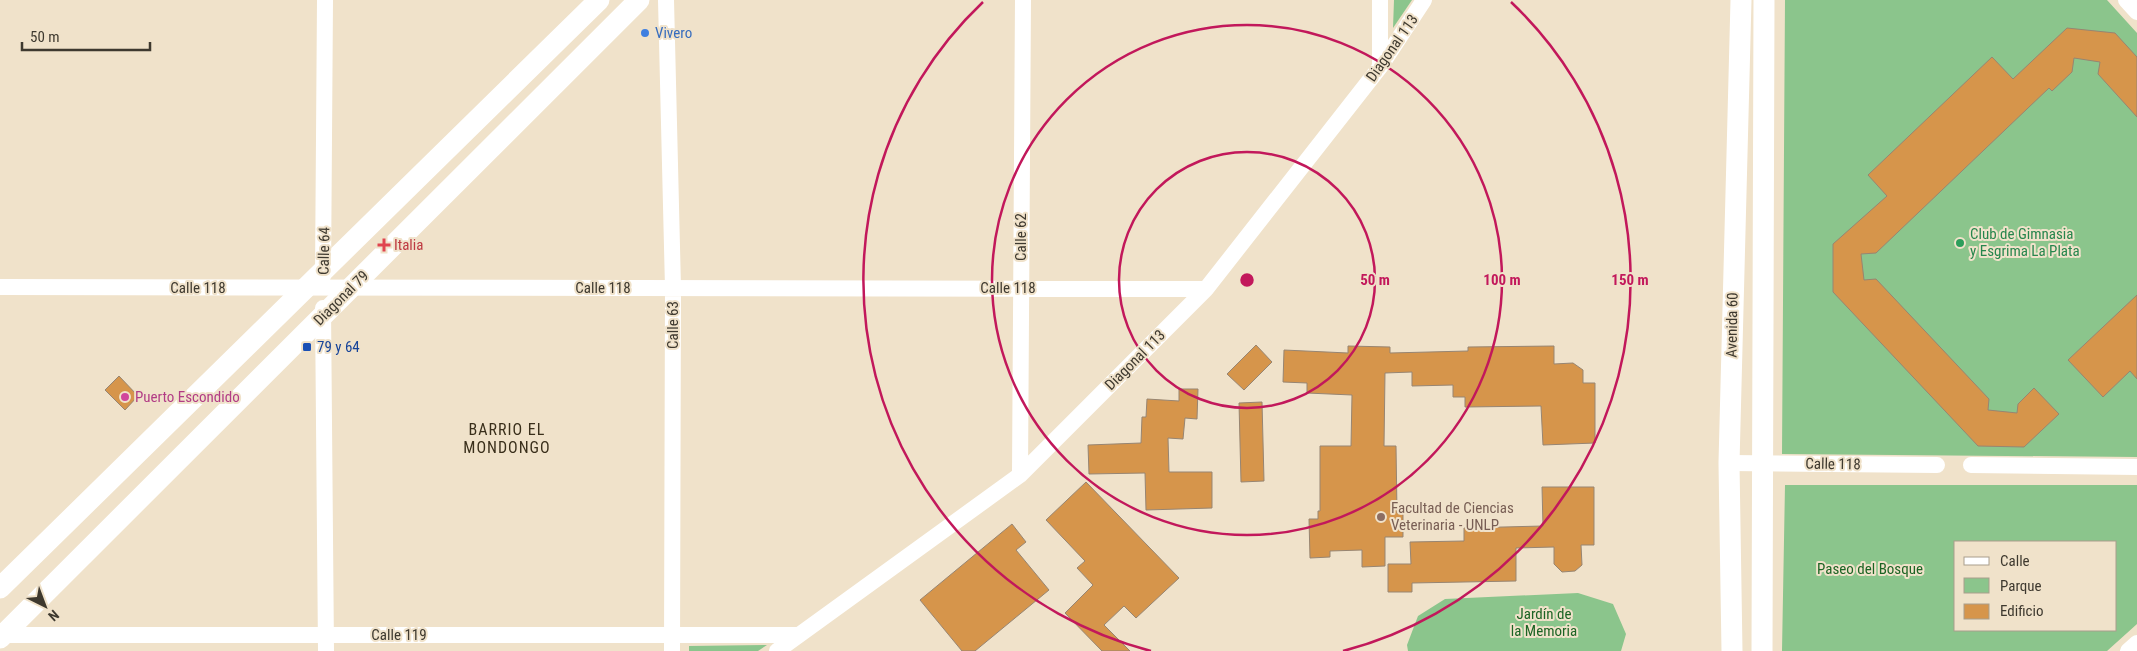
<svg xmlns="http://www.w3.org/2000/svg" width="2137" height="651" font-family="'Roboto Condensed',sans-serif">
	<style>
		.green { fill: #8bc58c; fill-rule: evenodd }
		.building { fill: #d6954b; stroke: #978572 }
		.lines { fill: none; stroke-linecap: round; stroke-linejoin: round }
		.minor { stroke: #fff; stroke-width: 16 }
		.major { stroke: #fff; stroke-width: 21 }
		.ring { fill: none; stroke: #c2185b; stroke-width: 2.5 }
		.shop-dot { fill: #3f7fe0; stroke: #f0e2ca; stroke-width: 2 }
		.leisure-dot { fill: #2e9e5b; stroke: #f0e2ca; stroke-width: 2 }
		.health-dot { fill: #e0444e; stroke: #f0e2ca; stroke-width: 2 }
		.transit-dot { fill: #1a4fb4; stroke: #f0e2ca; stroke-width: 2 }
		.hotel-dot { fill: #d1479c; stroke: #f0e2ca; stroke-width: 2 }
		.education-dot { fill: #8d6e63; stroke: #f0e2ca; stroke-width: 2 }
		.labels { text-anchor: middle; stroke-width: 4; stroke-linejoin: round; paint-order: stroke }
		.shop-label { font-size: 15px; fill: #366cbe; stroke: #f0e2ca; text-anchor: start }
		.street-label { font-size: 15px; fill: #3e392f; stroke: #f0e2ca }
		.leisure-label { font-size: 15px; fill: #27864d; stroke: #f0e2ca; text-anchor: start }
		.health-label { font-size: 15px; fill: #be3a42; stroke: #f0e2ca; text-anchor: start }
		.transit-label { font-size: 15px; fill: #164399; stroke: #f0e2ca; text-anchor: start }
		.hotel-label { font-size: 15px; fill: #b23c85; stroke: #f0e2ca; text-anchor: start }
		.education-label { font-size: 15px; fill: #785e54; stroke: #f0e2ca; text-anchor: start }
		.park-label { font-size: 15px; fill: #1c6424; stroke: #f0e2ca }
		.neighbourhood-label { font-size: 16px; letter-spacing: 1px; fill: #3a2f1b; stroke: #f0e2ca }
		.centre { fill: #c2185b; stroke: #f0e2ca; stroke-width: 2.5 }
		.ring-label { font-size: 15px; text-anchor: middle; font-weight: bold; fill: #c2185b; stroke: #f0e2ca; stroke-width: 4; stroke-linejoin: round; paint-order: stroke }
	</style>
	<rect width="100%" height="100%" fill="#f0e2ca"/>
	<path class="green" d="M 1394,0 L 1412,0 L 1393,28 Z
		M 1785,0 L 2107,0 L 2137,33 L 2137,457 L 1782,454 Z
		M 1785,485 L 2137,485 L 2137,624 L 2107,651 L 1782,651 ZM 1956,542 L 2116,542 L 2116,630 L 1956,630 Z
		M 1578,593 L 1613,604 L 1626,634 L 1621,651 L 1408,651 L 1407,645 L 1418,616 L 1445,599 Z
		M 767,645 L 758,651 L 689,651 L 689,646 Z"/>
	<path class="building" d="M 2067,28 L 2115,33 L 2137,57 L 2137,117 L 2098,74 L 2100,62 L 2074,58 L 2072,72 L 2052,91 L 2049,88 L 1876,253 L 1861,254 L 1864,280 L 1876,279 L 1989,399 L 1988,410 L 2017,413 L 2018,404 L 2034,388 L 2059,414 L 2024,447 L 1978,446 L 1833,292 L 1833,244 L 1887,196 L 1868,175 L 1992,57 L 2013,79 Z
		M 2137,295 L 2137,379 L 2130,371 L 2103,397 L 2068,360 Z
		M 1256,345 L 1272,362 L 1244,390 L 1227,374 Z
		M 1348,346 L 1390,347 L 1390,353 L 1468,351 L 1468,347 L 1554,346 L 1554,364 L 1573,363 L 1583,370 L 1583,383 L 1595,383 L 1595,443 L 1543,445 L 1541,406 L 1465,407 L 1465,397 L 1453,397 L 1453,385 L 1412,386 L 1412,372 L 1385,373 L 1384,446 L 1396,446 L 1397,513 L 1403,513 L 1403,537 L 1385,537 L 1385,566 L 1362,567 L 1362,550 L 1330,551 L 1330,557 L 1310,558 L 1309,519 L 1318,519 L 1318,511 L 1320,511 L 1320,446 L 1351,446 L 1352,395 L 1307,393 L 1307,383 L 1283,382 L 1284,350 L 1348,353 Z
		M 119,376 L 138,396 L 125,410 L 105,390 Z
		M 1179,389 L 1198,389 L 1197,419 L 1185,418 L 1183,439 L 1168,438 L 1169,472 L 1212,472 L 1212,508 L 1146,510 L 1145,473 L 1089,474 L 1088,445 L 1141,443 L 1142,417 L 1146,417 L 1147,399 L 1179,401 Z
		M 1262,402 L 1264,481 L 1241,482 L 1239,403 Z
		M 1086,482 L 1179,578 L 1136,618 L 1124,606 L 1104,625 L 1130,651 L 1102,651 L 1065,613 L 1093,585 L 1077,568 L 1085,561 L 1046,520 Z
		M 1542,487 L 1594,487 L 1594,545 L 1581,545 L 1582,565 L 1575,571 L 1562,572 L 1554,564 L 1554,547 L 1516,548 L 1516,581 L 1412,583 L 1412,592 L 1388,592 L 1388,564 L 1411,564 L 1410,542 L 1464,541 L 1464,528 L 1543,526 Z
		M 1012,524 L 1026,542 L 1016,550 L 1049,590 L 975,651 L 962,651 L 920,600 Z"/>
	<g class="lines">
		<path class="minor" d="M 666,0 L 673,288 L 672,651
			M 2126,0 L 2137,12
			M 1380,67 L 1380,0
			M 323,276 L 325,0
			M 0,287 L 1206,289
			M 323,308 L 326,651
			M 1729,463 L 1937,465
			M 1971,465 L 2137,467
			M 1020,475 L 1023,0
			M 0,635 L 798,635
			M 777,651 L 1020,475 L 1206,289 L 1380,67 L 1424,0
			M 2128,651 L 2137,643"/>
		<path class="major" d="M 0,588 L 599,0
			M 0,638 L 639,0
			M 1732,651 L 1729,463 L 1741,0
			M 1762,651 L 1764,0"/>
	</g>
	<g class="ring">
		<circle cx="1247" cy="280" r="128"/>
		<circle cx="1247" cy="280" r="255"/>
		<path d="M1151 651A383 383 0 0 1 983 2M1511 2A383 383 0 0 1 1343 651"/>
	</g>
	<circle class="shop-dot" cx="645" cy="33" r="5"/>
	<circle class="leisure-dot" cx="1960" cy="243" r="5"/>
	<path class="health-dot" d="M381.5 237.5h5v5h5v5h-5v5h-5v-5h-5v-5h5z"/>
	<rect class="transit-dot" x="302" y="342" width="10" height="10" rx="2.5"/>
	<circle class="hotel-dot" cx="125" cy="397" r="5"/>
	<circle class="education-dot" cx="1381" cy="517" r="5"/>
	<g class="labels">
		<g class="shop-label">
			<text x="655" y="38">Vivero</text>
		</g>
		<g class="street-label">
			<text transform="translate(1392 48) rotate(-55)" y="5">Diagonal 113</text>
			<text transform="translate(1021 237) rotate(-90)" y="5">Calle 62</text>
			<text transform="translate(324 251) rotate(-89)" y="5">Calle 64</text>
			<text x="198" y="293">Calle 118</text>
			<text x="603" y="293">Calle 118</text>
			<text x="1008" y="293">Calle 118</text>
			<text transform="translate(341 298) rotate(-45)" y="5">Diagonal 79</text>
			<text transform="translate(673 325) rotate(-90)" y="5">Calle 63</text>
			<text transform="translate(1732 325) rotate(-89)" y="5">Avenida 60</text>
			<text transform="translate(1135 360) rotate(-45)" y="5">Diagonal 113</text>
			<text transform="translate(1833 464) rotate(1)" y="5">Calle 118</text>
			<text x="399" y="640">Calle 119</text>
		</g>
		<g class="leisure-label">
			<text x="1970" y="239">Club de Gimnasia<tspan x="1970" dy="17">y Esgrima La Plata</tspan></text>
		</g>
		<g class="health-label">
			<text x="394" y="250">Italia</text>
		</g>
		<g class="transit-label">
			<text x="317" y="352">79 y 64</text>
		</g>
		<g class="hotel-label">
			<text x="135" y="402">Puerto Escondido</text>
		</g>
		<g class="education-label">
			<text x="1391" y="513">Facultad de Ciencias<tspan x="1391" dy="17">Veterinaria - UNLP</tspan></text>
		</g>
		<g class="park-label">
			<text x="1870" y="574">Paseo del Bosque</text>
			<text x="1544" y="619">Jardín de<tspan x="1544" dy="17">la Memoria</tspan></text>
		</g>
		<g class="neighbourhood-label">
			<text x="507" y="435">BARRIO EL<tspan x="507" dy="18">MONDONGO</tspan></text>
		</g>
	</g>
	<circle cx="1247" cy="280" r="8" class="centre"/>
	<g class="ring-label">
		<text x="1375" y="285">50 m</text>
		<text x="1502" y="285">100 m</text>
		<text x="1630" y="285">150 m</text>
	</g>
	<rect x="1954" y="541" width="162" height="90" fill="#f0e2ca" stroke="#a99e8c"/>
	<rect x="1964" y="557" width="25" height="8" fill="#ffffff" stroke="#a99e8c"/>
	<text x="2000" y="566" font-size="15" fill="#3e392f">Calle</text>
	<rect x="1964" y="578" width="25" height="15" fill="#8bc58c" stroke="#a99e8c"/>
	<text x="2000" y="591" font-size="15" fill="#3e392f">Parque</text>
	<rect x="1964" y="604" width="25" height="15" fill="#d6954b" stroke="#a99e8c"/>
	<text x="2000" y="616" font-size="15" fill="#3e392f">Edificio</text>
	<g transform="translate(45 606) rotate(138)" stroke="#f0e2ca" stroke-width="4" paint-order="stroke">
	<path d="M0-4L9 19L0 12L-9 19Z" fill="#3e392f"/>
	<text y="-8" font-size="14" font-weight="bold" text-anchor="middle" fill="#3e392f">N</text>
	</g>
	<path d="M22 42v8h128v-8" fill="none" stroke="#3e392f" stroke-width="2.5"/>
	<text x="30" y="42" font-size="15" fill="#3e392f" stroke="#f0e2ca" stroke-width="4" paint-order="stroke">50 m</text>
</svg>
